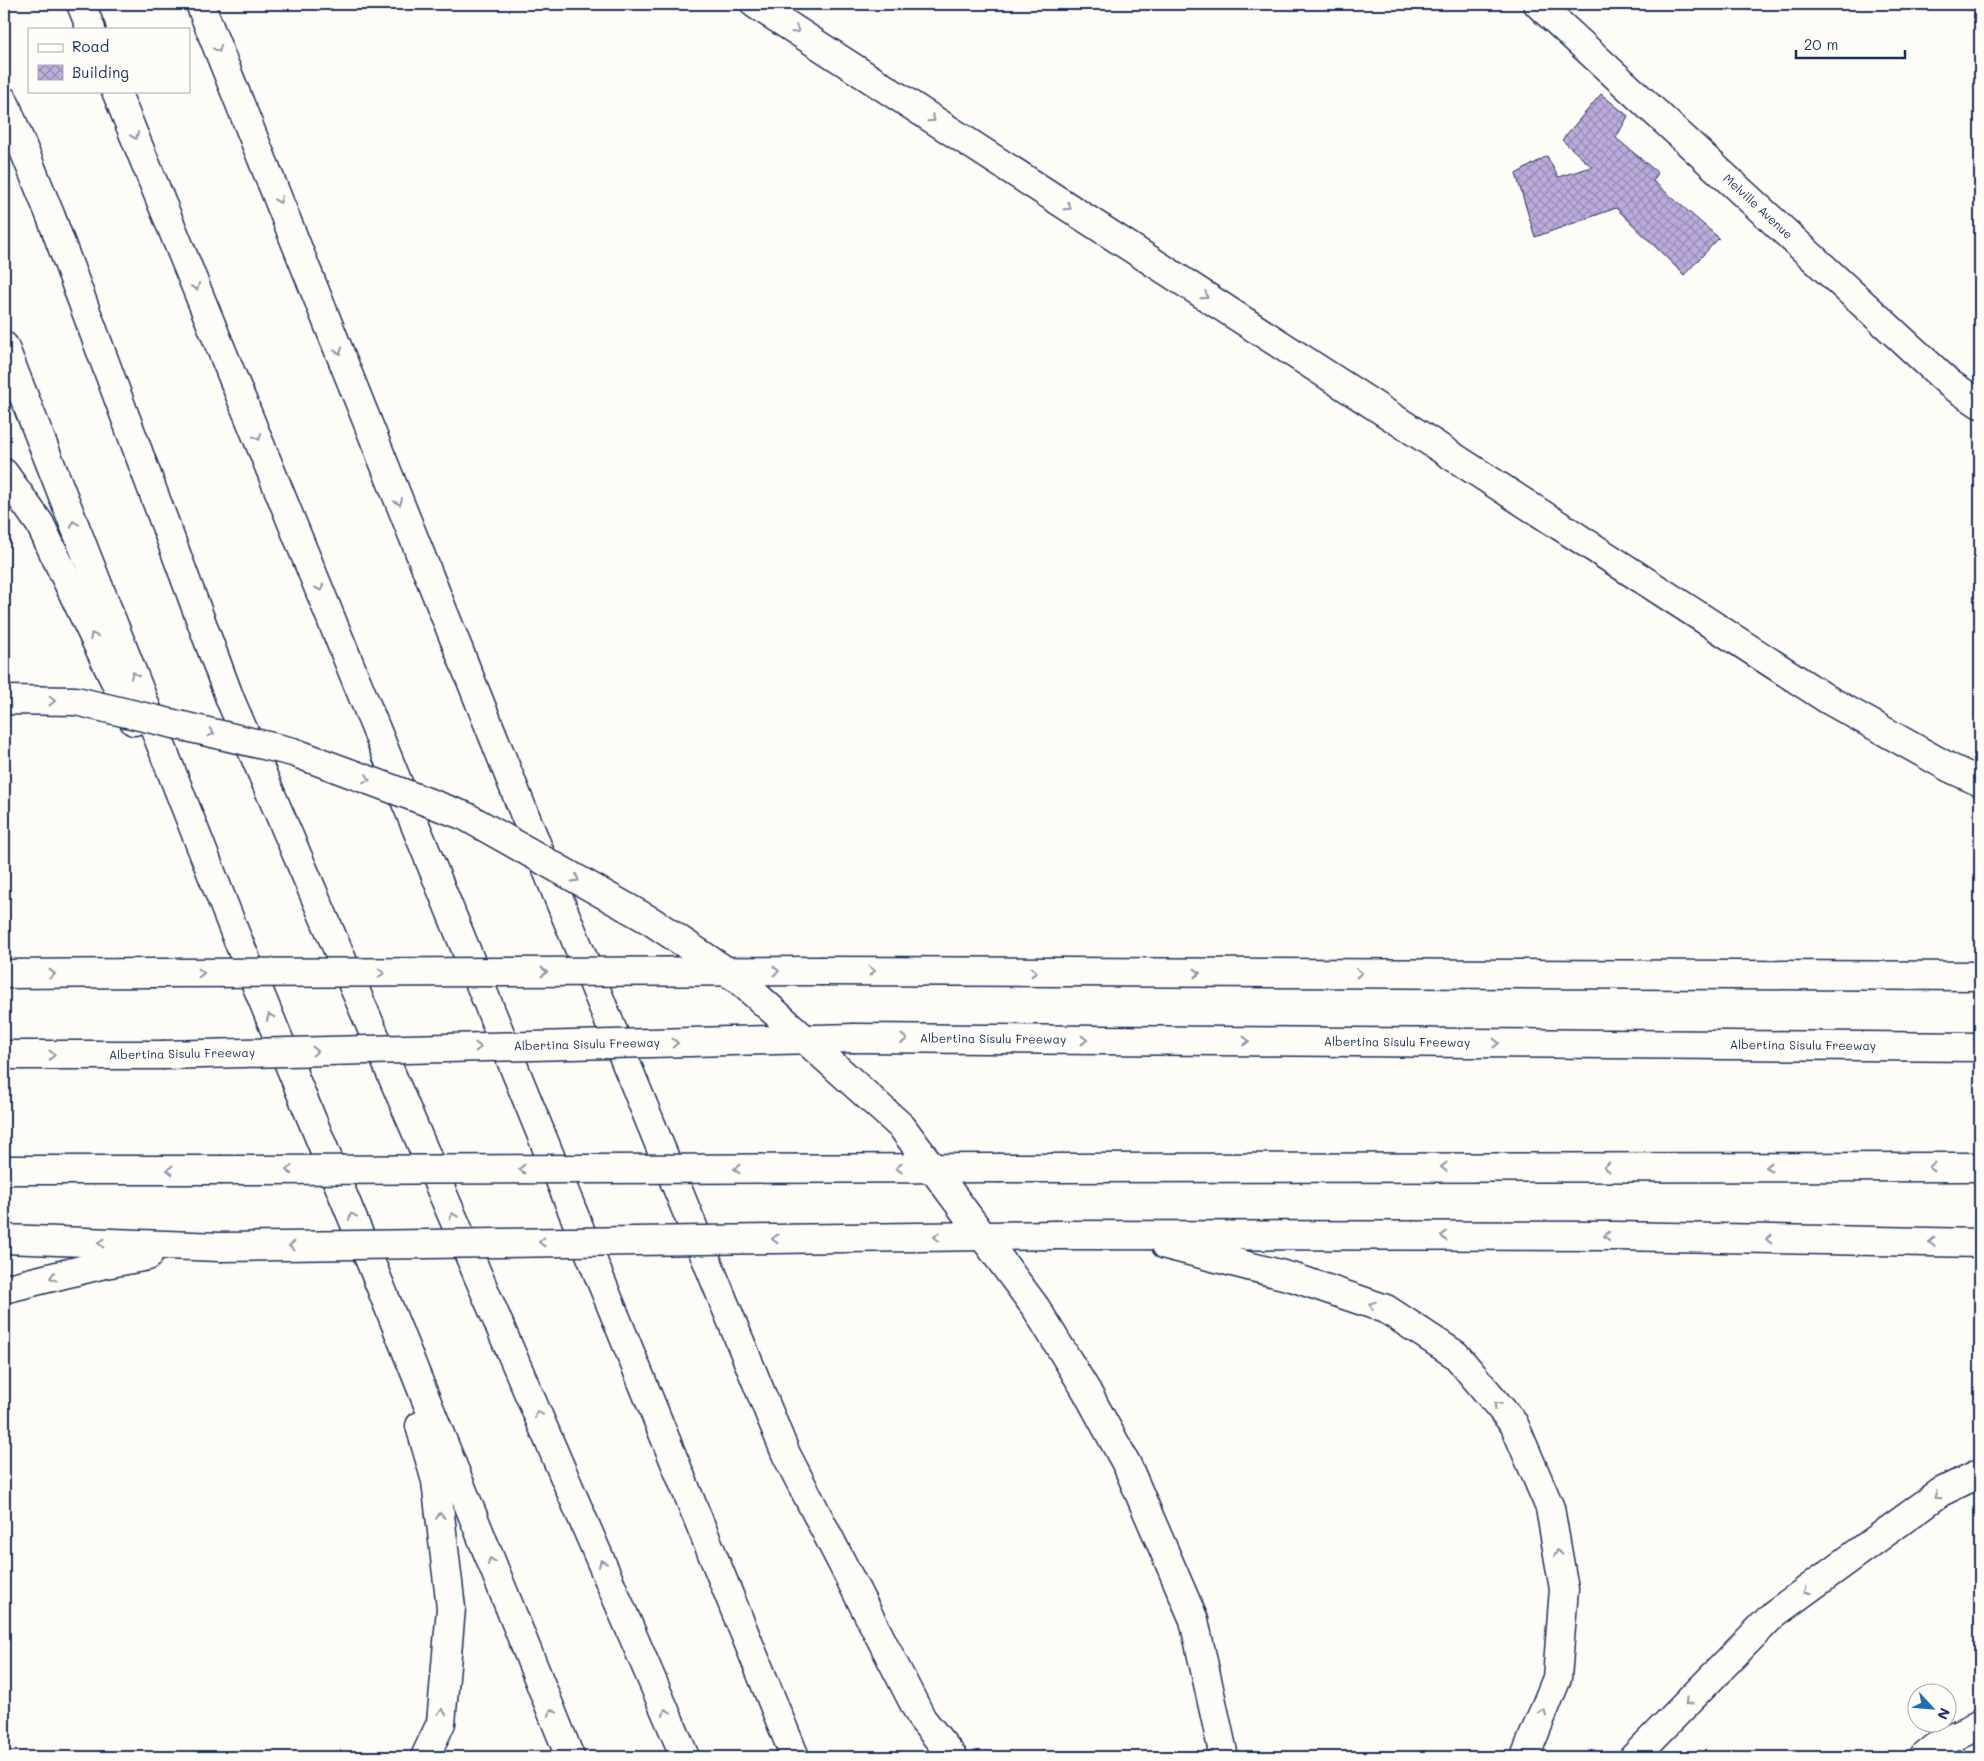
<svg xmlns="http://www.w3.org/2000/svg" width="1984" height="1761" font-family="Mali,sans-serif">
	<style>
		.building { fill: url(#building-cross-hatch); stroke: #1b2f5e }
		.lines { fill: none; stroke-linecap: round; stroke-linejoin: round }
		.minor-casing { stroke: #1b2f5e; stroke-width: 31 }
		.highway-casing { stroke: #1b2f5e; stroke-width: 31 }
		.minor { stroke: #fdfcf7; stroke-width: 28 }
		.highway { stroke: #fdfcf7; stroke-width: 28 }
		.highway-bridge-casing { stroke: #1b2f5e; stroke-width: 31; stroke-linecap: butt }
		.highway-bridge { stroke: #fdfcf7; stroke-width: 28 }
		.oneway { stroke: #8c96aa }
		.labels { text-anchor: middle; stroke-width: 4; stroke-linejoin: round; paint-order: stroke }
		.street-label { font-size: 12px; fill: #1b2f5e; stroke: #fdfcf7 }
	</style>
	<defs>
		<pattern id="building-cross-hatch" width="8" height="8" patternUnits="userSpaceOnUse" patternTransform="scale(1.25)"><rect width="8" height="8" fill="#bcabdb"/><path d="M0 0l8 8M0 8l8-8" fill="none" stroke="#988cb5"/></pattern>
	</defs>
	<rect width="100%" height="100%" fill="#fdfcf7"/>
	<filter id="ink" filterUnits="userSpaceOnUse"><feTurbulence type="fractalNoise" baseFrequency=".02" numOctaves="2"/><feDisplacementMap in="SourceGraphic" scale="10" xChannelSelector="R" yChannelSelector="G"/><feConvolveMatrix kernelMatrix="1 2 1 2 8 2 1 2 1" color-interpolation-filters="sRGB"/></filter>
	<g filter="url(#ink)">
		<path class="building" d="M 1601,94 L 1628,116 L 1616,138 L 1658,173 L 1653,181 L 1719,238 L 1684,275 L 1616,208 L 1535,237 L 1516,174 L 1547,156 L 1558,177 L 1592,167 L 1562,140 Z"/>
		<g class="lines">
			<defs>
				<g id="minor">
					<path id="s1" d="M 1538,4 L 1950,384 L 1980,404"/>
					<path d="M 1924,1757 L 1945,1740 L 1980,1724"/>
				</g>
				<g id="highway">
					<path d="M 81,4 L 91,29"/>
					<path d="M 200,4 L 538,848 L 786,1454 L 922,1719 L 953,1757"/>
					<path d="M 755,4 L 1827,699 L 1950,768 L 1980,782"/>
					<path d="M 116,91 L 795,1757"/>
					<path d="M 4,101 L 51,217 L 230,699 L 685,1757"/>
					<path d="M 4,346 L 235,933 L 371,1263 L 570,1757"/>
					<path d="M 4,473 L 40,524 L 134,721"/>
					<path d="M 823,971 L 1980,976"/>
					<path d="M 4,974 L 153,973"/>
					<path id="s2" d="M 855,1038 L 1980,1047"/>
					<path d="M 4,1055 L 162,1055"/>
					<path d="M 1001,1168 L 1980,1167"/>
					<path d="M 4,1170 L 219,1170"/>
					<path d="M 1056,1235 L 1615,1236 L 1980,1243"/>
					<path d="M 4,1239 L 220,1247"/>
					<path d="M 1166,1245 L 1295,1278 L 1386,1309 L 1456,1355 L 1514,1424 L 1550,1508 L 1564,1589 L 1557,1678 L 1525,1757"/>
					<path d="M 4,1289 L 105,1264 L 148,1256"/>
					<path d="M 420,1426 L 436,1481 L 451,1608 L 441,1723 L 425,1757"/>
					<path d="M 1634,1757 L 1774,1614 L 1941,1492 L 1980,1473"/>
				</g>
			</defs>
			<use href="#minor" class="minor-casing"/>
			<use href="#highway" class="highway-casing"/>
			<use href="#minor" class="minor"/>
			<use href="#highway" class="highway"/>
			<defs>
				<g id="highway-bridge">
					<path d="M 4,700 L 76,701 L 293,752 L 465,816 L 651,921 L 738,979 L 902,1127 L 1036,1308 L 1086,1390 L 1127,1465 L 1194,1620 L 1224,1757"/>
					<path d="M 153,973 L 823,971"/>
					<path id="s3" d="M 162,1055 L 855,1038"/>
					<path d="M 219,1170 L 1001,1168"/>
					<path d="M 220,1247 L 1056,1235"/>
				</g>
			</defs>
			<use href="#highway-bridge" class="highway-bridge-casing"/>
			<use href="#highway-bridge" class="highway-bridge"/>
		</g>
		<defs><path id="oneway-chevron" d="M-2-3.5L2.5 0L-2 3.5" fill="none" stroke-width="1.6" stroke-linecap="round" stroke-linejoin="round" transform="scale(1.25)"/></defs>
		<g class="oneway">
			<use href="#oneway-chevron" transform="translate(796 30) rotate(33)"/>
			<use href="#oneway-chevron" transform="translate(218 49) rotate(68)"/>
			<use href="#oneway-chevron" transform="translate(932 119) rotate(33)"/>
			<use href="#oneway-chevron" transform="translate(135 136) rotate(68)"/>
			<use href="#oneway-chevron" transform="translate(279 200) rotate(68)"/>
			<use href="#oneway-chevron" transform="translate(1068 207) rotate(33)"/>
			<use href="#oneway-chevron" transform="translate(196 287) rotate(68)"/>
			<use href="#oneway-chevron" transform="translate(1205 296) rotate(33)"/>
			<use href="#oneway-chevron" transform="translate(339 351) rotate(68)"/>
			<use href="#oneway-chevron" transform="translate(258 437) rotate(68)"/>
			<use href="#oneway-chevron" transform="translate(399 502) rotate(68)"/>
			<use href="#oneway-chevron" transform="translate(74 524) rotate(-111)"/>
			<use href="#oneway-chevron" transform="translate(320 588) rotate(68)"/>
			<use href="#oneway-chevron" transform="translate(93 636) rotate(-116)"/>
			<use href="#oneway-chevron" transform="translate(134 675) rotate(-111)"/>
			<use href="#oneway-chevron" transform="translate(52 701) rotate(1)"/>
			<use href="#oneway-chevron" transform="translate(211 733) rotate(13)"/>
			<use href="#oneway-chevron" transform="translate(367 779) rotate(20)"/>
			<use href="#oneway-chevron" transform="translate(576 879) rotate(30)"/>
			<use href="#oneway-chevron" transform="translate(776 971)"/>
			<use href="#oneway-chevron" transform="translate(872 971)"/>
			<use href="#oneway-chevron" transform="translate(544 972)"/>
			<use href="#oneway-chevron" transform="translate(1034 972)"/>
			<use href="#oneway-chevron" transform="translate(201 973)"/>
			<use href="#oneway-chevron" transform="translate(381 973)"/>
			<use href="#oneway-chevron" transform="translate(1197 973)"/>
			<use href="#oneway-chevron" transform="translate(1359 973)"/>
			<use href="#oneway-chevron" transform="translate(52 974)"/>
			<use href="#oneway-chevron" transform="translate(270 1017) rotate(-113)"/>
			<use href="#oneway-chevron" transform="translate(904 1039)"/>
			<use href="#oneway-chevron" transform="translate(1084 1040)"/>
			<use href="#oneway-chevron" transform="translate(1246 1041)"/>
			<use href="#oneway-chevron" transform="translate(675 1043) rotate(-1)"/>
			<use href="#oneway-chevron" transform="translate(1496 1043)"/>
			<use href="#oneway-chevron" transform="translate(478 1047) rotate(-1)"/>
			<use href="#oneway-chevron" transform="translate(315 1051) rotate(-1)"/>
			<use href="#oneway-chevron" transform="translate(52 1055)"/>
			<use href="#oneway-chevron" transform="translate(1444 1167) rotate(180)"/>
			<use href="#oneway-chevron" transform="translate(1607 1167) rotate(180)"/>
			<use href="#oneway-chevron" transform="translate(1769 1167) rotate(180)"/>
			<use href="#oneway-chevron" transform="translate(1932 1167) rotate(180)"/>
			<use href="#oneway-chevron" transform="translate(899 1168) rotate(180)"/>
			<use href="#oneway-chevron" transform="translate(522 1169) rotate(180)"/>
			<use href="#oneway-chevron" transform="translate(737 1169) rotate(180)"/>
			<use href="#oneway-chevron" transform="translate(170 1170) rotate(180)"/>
			<use href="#oneway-chevron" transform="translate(289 1170) rotate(180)"/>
			<use href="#oneway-chevron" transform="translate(352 1216) rotate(-113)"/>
			<use href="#oneway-chevron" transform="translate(453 1216) rotate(-113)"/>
			<use href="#oneway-chevron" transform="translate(1444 1236) rotate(180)"/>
			<use href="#oneway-chevron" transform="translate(1607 1236) rotate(180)"/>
			<use href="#oneway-chevron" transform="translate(937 1237) rotate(179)"/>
			<use href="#oneway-chevron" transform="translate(775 1239) rotate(179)"/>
			<use href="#oneway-chevron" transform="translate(1769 1239) rotate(-179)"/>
			<use href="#oneway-chevron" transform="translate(542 1242) rotate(179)"/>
			<use href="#oneway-chevron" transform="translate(1932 1242) rotate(-179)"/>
			<use href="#oneway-chevron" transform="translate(101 1243) rotate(-178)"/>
			<use href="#oneway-chevron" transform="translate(292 1246) rotate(179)"/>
			<use href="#oneway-chevron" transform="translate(53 1277) rotate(166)"/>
			<use href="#oneway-chevron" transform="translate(1372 1305) rotate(-161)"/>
			<use href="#oneway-chevron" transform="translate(1497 1405) rotate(-130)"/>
			<use href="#oneway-chevron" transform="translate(538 1414) rotate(-113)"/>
			<use href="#oneway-chevron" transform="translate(1937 1496) rotate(146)"/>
			<use href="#oneway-chevron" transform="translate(440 1516) rotate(-97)"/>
			<use href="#oneway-chevron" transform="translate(1558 1553) rotate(-100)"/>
			<use href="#oneway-chevron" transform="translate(491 1561) rotate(-112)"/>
			<use href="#oneway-chevron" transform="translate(602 1563) rotate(-113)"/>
			<use href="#oneway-chevron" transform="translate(1806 1591) rotate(144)"/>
			<use href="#oneway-chevron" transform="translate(1688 1702) rotate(134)"/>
			<use href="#oneway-chevron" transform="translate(442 1712) rotate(-85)"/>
			<use href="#oneway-chevron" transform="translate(552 1712) rotate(-112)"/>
			<use href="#oneway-chevron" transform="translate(666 1712) rotate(-113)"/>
			<use href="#oneway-chevron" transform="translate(1543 1712) rotate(-68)"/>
		</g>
	</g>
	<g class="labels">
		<g class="street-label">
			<text dy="4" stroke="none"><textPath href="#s1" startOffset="299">Melville Avenue</textPath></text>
			<text dy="4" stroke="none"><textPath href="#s2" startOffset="138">Albertina Sisulu Freeway</textPath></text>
			<text dy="4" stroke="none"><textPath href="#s2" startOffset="542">Albertina Sisulu Freeway</textPath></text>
			<text dy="4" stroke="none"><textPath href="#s3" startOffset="425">Albertina Sisulu Freeway</textPath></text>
			<text dy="4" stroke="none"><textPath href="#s2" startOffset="948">Albertina Sisulu Freeway</textPath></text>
			<text transform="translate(182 1054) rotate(-1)" y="4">Albertina Sisulu Freeway</text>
		</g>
	</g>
	<rect width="1984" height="1761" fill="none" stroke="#fdfcf7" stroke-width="20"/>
	<rect x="10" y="10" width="1964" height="1741" fill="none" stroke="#1b2f5e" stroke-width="2" filter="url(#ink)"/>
	<rect x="28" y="28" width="162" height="65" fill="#fdfcf7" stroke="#a3aaba"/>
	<rect x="38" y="44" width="25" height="8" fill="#fdfcf7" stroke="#a3aaba"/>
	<text x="72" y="52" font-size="15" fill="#1b2f5e">Road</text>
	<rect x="38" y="65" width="25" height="15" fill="url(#building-cross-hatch)" stroke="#a3aaba"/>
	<text x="72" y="78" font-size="15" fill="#1b2f5e">Building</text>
	<g transform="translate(1932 1708) rotate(116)"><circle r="24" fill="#fdfcf7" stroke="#a3aaba"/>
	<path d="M0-4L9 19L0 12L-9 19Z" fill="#1f6fb2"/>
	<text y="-8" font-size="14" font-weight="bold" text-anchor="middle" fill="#1b2f5e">N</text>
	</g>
	<path d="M1796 50v8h109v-8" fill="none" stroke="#1b2f5e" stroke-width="2.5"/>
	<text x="1804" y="50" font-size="15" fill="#1b2f5e" stroke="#fdfcf7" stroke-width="4" paint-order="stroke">20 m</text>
</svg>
